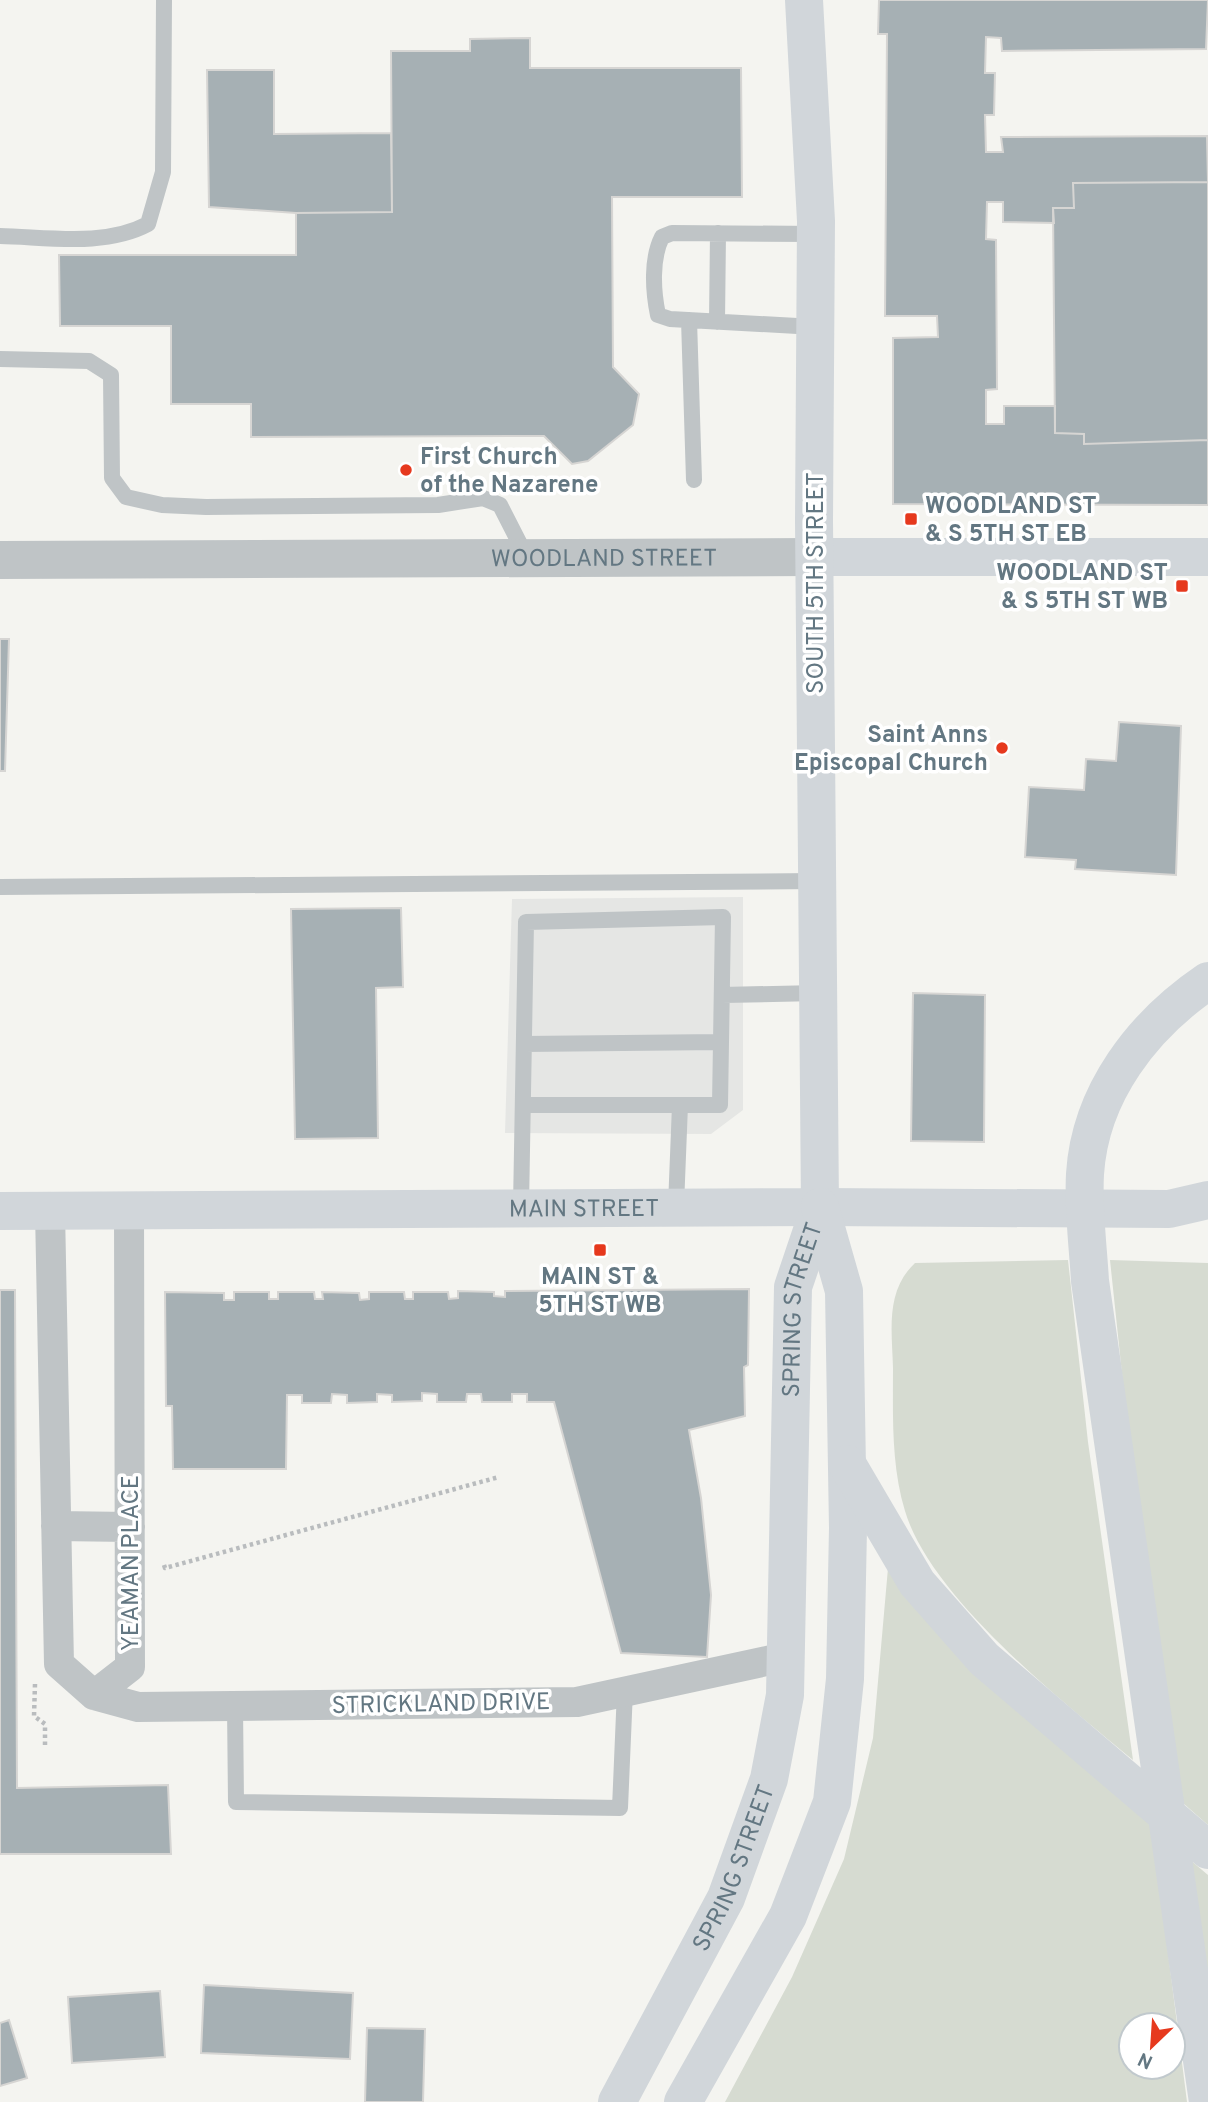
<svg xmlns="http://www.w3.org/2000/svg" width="1208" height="2102" font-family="Overpass,sans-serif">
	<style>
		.built { fill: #e5e6e4 }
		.green { fill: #d6dbd1; fill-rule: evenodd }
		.building { fill: #a6b0b4; stroke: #d6d5d3; stroke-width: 2 }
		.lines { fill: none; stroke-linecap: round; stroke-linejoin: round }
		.path { stroke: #b9bcbe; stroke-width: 4.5; stroke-dasharray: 3.5 3.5; stroke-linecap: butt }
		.service { stroke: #bfc4c6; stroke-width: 16 }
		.minor { stroke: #bfc4c6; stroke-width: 30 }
		.tertiary { stroke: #bfc4c6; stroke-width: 38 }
		.secondary { stroke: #d1d6da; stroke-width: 38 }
		.primary { stroke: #d1d6da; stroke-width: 38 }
		.motorway { stroke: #d1d6da; stroke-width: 38 }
		.poi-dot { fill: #e6391e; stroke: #fff; stroke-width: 2.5 }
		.labels { text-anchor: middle; stroke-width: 7; stroke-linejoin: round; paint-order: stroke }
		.poi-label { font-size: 24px; font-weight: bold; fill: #637782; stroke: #fff; text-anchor: start }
		.street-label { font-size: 24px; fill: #637782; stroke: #fff }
	</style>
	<rect width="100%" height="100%" fill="#f4f4f0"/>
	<path class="built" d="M 743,897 L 743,1110 L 711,1134 L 505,1133 L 512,899 Z"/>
	<path class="green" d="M 1068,1260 L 1088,1442 L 1133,1760 C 1063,1702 931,1598 905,1511 C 891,1465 893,1416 893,1368 C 892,1331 885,1291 915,1263 Z
		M 1110,1260 L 1208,1263 L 1208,1825 L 1175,1796 L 1136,1506 Z
		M 888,1568 L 1152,1827 L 1187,2102 L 725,2102 L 792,1977 L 844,1859 L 873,1738 ZM 1131,2025 L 1173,2025 L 1173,2067 L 1131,2067 Z
		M 1189,1859 L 1208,1875 L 1208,1987 Z"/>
	<path class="building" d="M 879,0 L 1208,0 L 1206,49 L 1002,51 L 1001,38 L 986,37 L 985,73 L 995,73 L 994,115 L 985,115 L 986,152 L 1003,152 L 1001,137 L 1207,136 L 1208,182 L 1073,183 L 1074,208 L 1053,208 L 1054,223 L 1003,222 L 1003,202 L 987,202 L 986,239 L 996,240 L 997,389 L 986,390 L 986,424 L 1004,424 L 1004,406 L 1055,406 L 1055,433 L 1084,434 L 1084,444 L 1208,440 L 1208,505 L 893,504 L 893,338 L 938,337 L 937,316 L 885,316 L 887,34 L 878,34 Z
		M 530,38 L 530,68 L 741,68 L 742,197 L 612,197 L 613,367 L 639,394 L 633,425 L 588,461 L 572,464 L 544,436 L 251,437 L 251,404 L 171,404 L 171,326 L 60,326 L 59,255 L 296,255 L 296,213 L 392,212 L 391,51 L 470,51 L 470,39 Z
		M 207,70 L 274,70 L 274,134 L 391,133 L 392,212 L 296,213 L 209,207 Z
		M 1208,182 L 1208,440 L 1084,444 L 1084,434 L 1055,433 L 1053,208 L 1074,208 L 1073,183 Z
		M 0,639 L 9,639 L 5,771 L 0,771 Z
		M 1119,722 L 1181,726 L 1176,875 L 1075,869 L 1076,860 L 1025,857 L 1029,787 L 1084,790 L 1086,759 L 1116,761 Z
		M 401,908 L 403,987 L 376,988 L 378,1138 L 295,1139 L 291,909 Z
		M 913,993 L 985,995 L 984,1142 L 911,1141 Z
		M 749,1289 L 748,1365 L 744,1367 L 745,1416 L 689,1430 L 701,1498 L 711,1595 L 707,1657 L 621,1653 L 554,1402 L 527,1402 L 527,1394 L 512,1394 L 512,1402 L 482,1402 L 481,1394 L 467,1394 L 466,1402 L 437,1402 L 437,1394 L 422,1393 L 422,1401 L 392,1402 L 392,1395 L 377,1394 L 377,1402 L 347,1403 L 347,1395 L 332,1394 L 331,1403 L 302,1403 L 302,1395 L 287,1395 L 286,1469 L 173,1469 L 172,1406 L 166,1406 L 165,1292 L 224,1293 L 224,1300 L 234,1300 L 234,1292 L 269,1292 L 269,1299 L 278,1299 L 278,1292 L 314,1292 L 315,1299 L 323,1299 L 322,1292 L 359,1293 L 360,1300 L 369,1299 L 369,1292 L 404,1292 L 405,1299 L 413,1299 L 413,1292 L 448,1292 L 449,1299 L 458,1298 L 458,1291 L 494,1292 L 494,1296 L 505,1297 L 505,1291 Z
		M 0,1290 L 15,1290 L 17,1788 L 168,1785 L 171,1854 L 0,1854 Z
		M 204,1985 L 353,1993 L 350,2059 L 201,2053 Z
		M 160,1991 L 165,2057 L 72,2063 L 68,1997 Z
		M 9,2020 L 27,2078 L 0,2086 L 0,2023 Z
		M 367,2028 L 425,2029 L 423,2102 L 365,2102 Z"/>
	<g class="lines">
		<path class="path" d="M 164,1565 L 165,1568 L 499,1477
			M 35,1684 L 34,1716 L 45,1724 L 45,1748"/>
		<path class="service" d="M 0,236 C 48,237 105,247 148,224 L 163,172 L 164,0
			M 689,320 L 694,480
			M 717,322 L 718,233
			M 815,327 L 670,319 L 658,315 C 653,291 651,259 662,237 L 672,233 L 816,234
			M 0,359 L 89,361 L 111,375 L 112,478 L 126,497 L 162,505 L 206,507 L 438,505 L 483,498 L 500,505 L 526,556
			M 0,887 L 817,881
			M 722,995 L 818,993
			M 524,1044 L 721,1042
			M 676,1206 L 680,1105
			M 521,1207 L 526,922 L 723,917 L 720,1105 L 523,1105
			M 235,1706 L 236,1802 L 620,1808 L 625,1690"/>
		<path class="minor" d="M 50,1211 L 59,1664 L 94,1695 L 130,1667 L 129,1209
			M 56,1526 L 130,1527
			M 94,1695 L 138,1707 L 577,1702 L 785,1657"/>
		<path class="tertiary" id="s1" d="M 0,560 L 815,557"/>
		<g class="secondary">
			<path d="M 815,557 L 1208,557"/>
			<path id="s2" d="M 0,1211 L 820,1207 L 814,521 L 816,221 L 804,0"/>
		</g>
		<g class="primary">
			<path d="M 820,1207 L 1169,1209 L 1208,1200"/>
			<path id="s3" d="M 617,2102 L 726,1898 L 769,1779 L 785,1695 L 793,1287 L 820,1207"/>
			<path d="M 683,2102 L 788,1916 L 832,1802 L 845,1679 L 848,1528 L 844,1291 L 820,1207"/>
		</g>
		<path class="motorway" d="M 847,1464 L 917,1583 L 984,1659 L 1208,1850
			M 1208,2102 L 1090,1281 C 1088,1246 1083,1209 1085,1174 C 1090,1093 1143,1025 1208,981"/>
	</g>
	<g class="poi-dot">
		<circle cx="406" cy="470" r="7"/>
		<rect x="904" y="512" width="14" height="14" rx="3.5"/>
		<rect x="1175" y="579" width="14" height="14" rx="3.5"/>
		<circle cx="1002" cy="748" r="7"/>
		<rect x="593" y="1243" width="14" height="14" rx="3.5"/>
	</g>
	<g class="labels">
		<g class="poi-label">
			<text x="420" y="464">First Church<tspan x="420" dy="28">of the Nazarene</tspan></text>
			<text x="925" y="513">WOODLAND ST<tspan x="925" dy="28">&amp; S 5TH ST EB</tspan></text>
			<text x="1168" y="580" text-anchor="end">WOODLAND ST<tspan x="1168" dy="28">&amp; S 5TH ST WB</tspan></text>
			<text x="988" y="742" text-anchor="end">Saint Anns<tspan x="988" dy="28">Episcopal Church</tspan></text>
			<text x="600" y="1284" text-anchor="middle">MAIN ST &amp;<tspan x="600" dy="28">5TH ST WB</tspan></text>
		</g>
		<g class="street-label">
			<text dy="8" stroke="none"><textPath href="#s1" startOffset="604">WOODLAND STREET</textPath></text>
			<text transform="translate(815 583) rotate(-90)" y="8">SOUTH 5TH STREET</text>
			<text dy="8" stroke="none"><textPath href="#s2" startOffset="584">MAIN STREET</textPath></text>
			<text dy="8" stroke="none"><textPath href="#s3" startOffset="830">SPRING STREET</textPath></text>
			<text transform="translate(130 1563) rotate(-90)" y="8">YEAMAN PLACE</text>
			<text transform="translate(441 1703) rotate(-1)" y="8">STRICKLAND DRIVE</text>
			<text dy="8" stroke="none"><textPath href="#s3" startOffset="262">SPRING STREET</textPath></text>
		</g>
	</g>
	<g transform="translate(1152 2046) rotate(205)"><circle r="33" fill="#ffffff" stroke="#c1c9cd" stroke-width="2"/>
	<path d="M0-5L12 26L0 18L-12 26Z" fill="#e6391e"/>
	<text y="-10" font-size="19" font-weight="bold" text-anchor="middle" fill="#637782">N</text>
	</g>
</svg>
